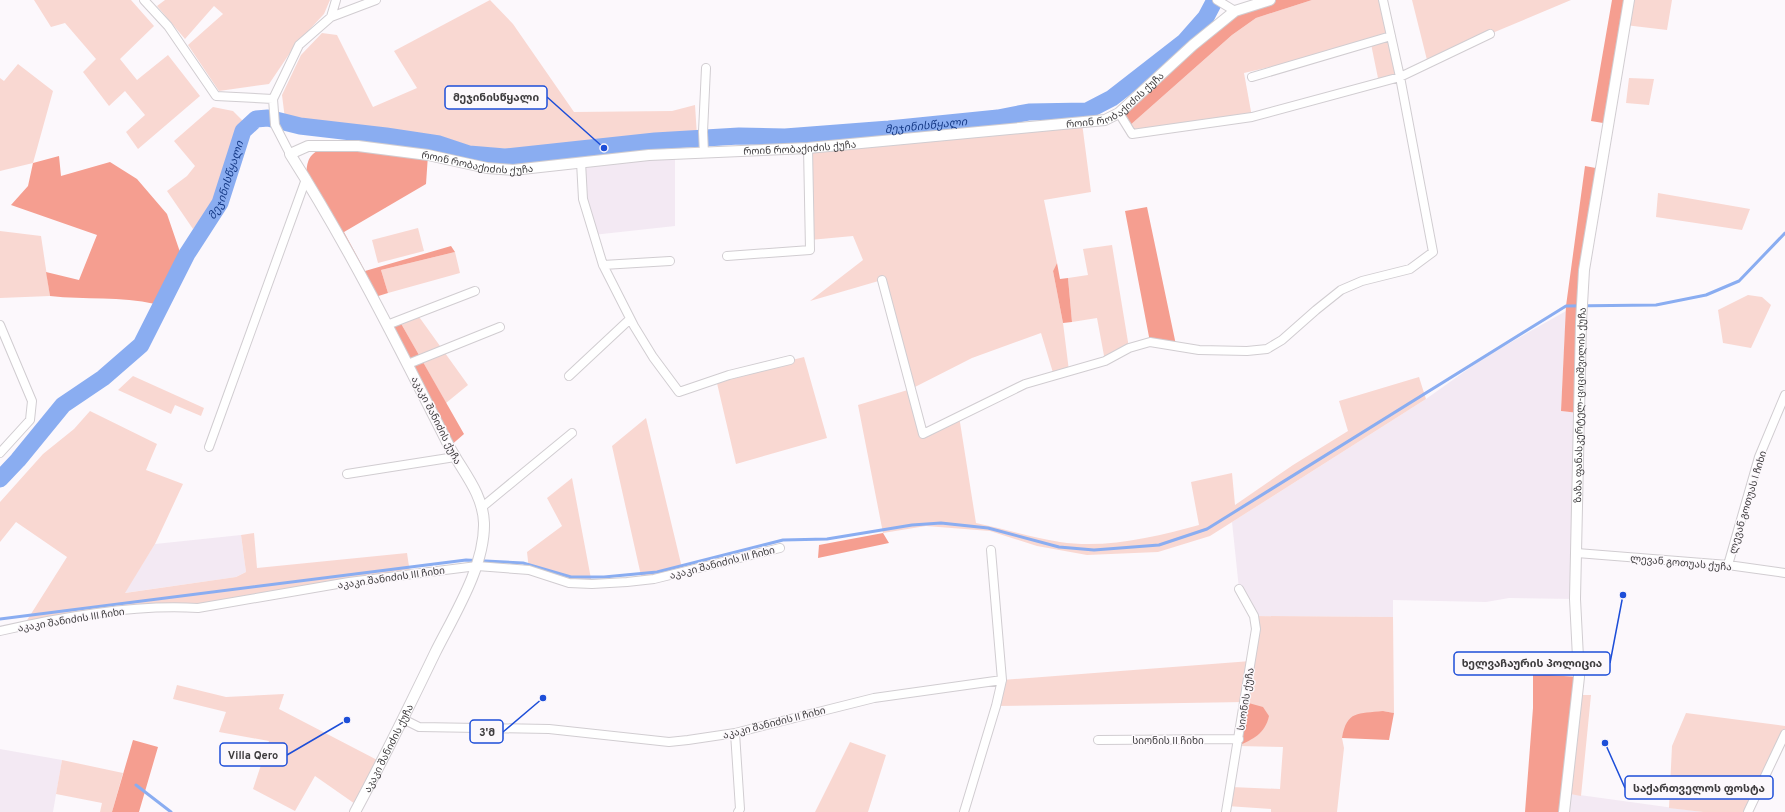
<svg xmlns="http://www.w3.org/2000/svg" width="1785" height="812" font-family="Overpass,'Noto Sans Georgian',sans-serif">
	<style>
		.built { fill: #f3e9f3 }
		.green { fill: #f9d8d2 }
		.forest { fill: #f59e90 }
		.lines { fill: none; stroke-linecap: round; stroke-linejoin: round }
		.stream { stroke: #8aadf1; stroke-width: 3 }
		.river { stroke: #8aadf1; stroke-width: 17 }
		.minor-casing { stroke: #d1cdd1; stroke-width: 10 }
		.tertiary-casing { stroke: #d1cdd1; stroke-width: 12 }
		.minor { stroke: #fff; stroke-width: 8 }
		.tertiary { stroke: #fff; stroke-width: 10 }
		.labels { text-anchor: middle; stroke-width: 3; stroke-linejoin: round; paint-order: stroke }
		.street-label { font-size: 10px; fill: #3e3c3e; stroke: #fcf8fc }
		.water-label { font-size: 11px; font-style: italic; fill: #173b88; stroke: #fcf8fc }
		.leader { fill: none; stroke: #1d4ed8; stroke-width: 1.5 }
		.callout-dot { fill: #1d4ed8; stroke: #fcf8fc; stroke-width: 1.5 }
		.callout { fill: #fcf8fc; stroke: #1d4ed8; stroke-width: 1.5 }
		.callout-label { font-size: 11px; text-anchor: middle; font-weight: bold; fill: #3e3c3e }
	</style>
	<rect width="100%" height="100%" fill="#fcf8fc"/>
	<path class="built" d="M 675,154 L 675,226 L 593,235 L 581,162 Z
		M 1566,311 L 1561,411 L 1579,413 L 1575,599 L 1509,598 L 1486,602 L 1393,600 L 1393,617 L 1254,616 L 1239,589 L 1232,522 L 1426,399 L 1485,357 Z
		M 241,535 L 246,572 L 236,577 L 124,593 L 155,544 Z
		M 0,749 L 62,760 L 53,812 L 0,812 Z
		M 1565,793 L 1703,812 L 1564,812 Z"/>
	<path class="green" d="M 34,0 L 131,0 L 154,26 L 120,59 L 137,80 L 168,55 L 200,96 L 138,149 L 126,132 L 145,115 L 125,91 L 109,106 L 83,72 L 96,59 L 65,23 L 51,27 Z
		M 165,0 L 330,0 L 324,14 L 296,44 L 269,84 L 219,91 L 188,45 L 223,14 L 214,6 L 185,39 L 157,6 Z
		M 490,0 L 513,24 L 574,112 L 672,111 L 695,105 L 697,136 L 528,150 L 461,146 L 285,119 L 282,95 L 301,55 L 322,33 L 337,35 L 373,107 L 417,88 L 394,51 Z
		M 1312,0 L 1383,0 L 1400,77 L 1379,83 L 1371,44 L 1244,73 L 1252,117 L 1132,134 L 1128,127 L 1232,35 L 1256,18 Z
		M 1412,0 L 1571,0 L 1490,34 L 1428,64 Z
		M 1629,0 L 1672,0 L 1667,30 L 1625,25 Z
		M 18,64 L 53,91 L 33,163 L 0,171 L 0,78 L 4,81 Z
		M 1629,78 L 1654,79 L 1649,105 L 1626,103 Z
		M 213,107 L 233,111 L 247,125 C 232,144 230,170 221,191 C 214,206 204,217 193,229 L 167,191 L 187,176 L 195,166 L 174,141 Z
		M 1082,123 L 1091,192 L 1044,200 L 1057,263 L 1053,271 L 1063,323 L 1069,371 L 1054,376 L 1041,333 L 972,358 L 911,389 L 923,434 L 959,416 L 976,523 C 1004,529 1032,537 1060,542 C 1105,549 1156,537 1199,525 L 1191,482 L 1232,473 L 1235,505 L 1293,465 L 1348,431 L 1339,401 L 1419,377 L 1426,399 L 1210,536 L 1158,552 L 1087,555 L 1037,546 L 990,531 L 926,526 L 883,533 L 858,405 L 911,389 L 882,280 L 810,301 L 863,260 L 853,236 L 810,240 L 808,148 Z
		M 1658,193 L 1750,209 L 1742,230 L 1656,217 Z
		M 418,228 L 424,251 L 378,263 L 372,240 Z
		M 0,231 L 41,236 L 50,296 L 0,298 Z
		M 1112,245 L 1129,348 L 1105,361 L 1097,318 L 1072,322 L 1068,278 L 1088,275 L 1083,249 Z
		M 455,252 L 460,273 L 388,293 L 381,270 Z
		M 1748,295 L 1762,297 L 1771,305 L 1751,348 L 1723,343 L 1718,310 Z
		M 417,314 L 468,385 L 446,403 L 399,320 Z
		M 804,357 L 827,438 L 736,464 L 716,379 Z
		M 133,376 L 204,408 L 201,416 L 175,405 L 171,414 L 118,390 Z
		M 90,411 L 157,444 L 146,470 L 183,484 L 155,544 L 125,593 L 236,577 L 246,572 L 241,535 L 254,533 L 257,568 L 407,553 L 410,573 L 198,608 L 173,607 L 24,625 L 67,557 L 16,522 L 0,542 L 0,502 L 43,454 L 74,429 Z
		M 646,418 L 683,572 L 642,580 L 612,446 Z
		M 572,478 L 592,584 L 569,583 L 529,570 L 527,552 L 562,526 L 547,498 Z
		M 1254,616 L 1393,617 L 1394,713 L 1383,711 L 1342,738 L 1344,748 L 1337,812 L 1271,812 L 1271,809 L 1227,806 L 1231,787 L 1280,789 L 1283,747 L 1238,746 L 1245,702 L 996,706 L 1002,680 L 1251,661 Z
		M 177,685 L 226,697 L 284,694 L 279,709 L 381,762 L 358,806 L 315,776 L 295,811 L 253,789 L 269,741 L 219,732 L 226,712 L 173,699 Z
		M 1578,695 L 1591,695 L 1581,796 L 1565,793 Z
		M 1686,713 L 1785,726 L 1785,734 L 1748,812 L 1703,812 L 1669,808 L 1672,746 Z
		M 850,742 L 886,755 L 868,812 L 815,812 Z
		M 62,760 L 123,773 L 112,812 L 100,812 L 102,803 L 56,794 Z"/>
	<path class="forest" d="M 1270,0 L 1312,0 L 1256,18 L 1232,35 L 1128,127 L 1119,113 L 1235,11 Z
		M 1612,0 L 1629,0 L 1609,124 L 1591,121 Z
		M 327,146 L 428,155 L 426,184 L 344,232 L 365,271 L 451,246 L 455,252 L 381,270 L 388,293 L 372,298 L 306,179 C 307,159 308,154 327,146 Z
		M 59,156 L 61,176 L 110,162 L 137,179 L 167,214 L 180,252 L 155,304 C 121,296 85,300 50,296 L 46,272 L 79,280 L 97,235 L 11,205 L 28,186 L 33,163 Z
		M 1585,166 L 1601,169 L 1584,270 L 1579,413 L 1561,411 L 1566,306 Z
		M 1147,207 L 1176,345 L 1150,342 L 1125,211 Z
		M 1057,263 L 1060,279 L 1068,278 L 1072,322 L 1063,323 L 1053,271 Z
		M 399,320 L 464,434 L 449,447 L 387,325 Z
		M 883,533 L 889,543 L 818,558 L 819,545 Z
		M 1533,674 L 1579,677 L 1564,812 L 1525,812 L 1533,708 Z
		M 1245,702 L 1263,707 L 1269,716 C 1265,734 1253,739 1238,746 Z
		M 1383,711 L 1394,713 L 1389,740 L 1342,738 C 1347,710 1358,714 1383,711 Z
		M 133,740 L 158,747 L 139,812 L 112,812 Z"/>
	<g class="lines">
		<path class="stream" d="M 0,619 L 466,560 L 523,563 L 571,577 L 604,577 L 657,572 L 783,540 L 827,539 L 912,525 L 941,523 L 988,528 L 1059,547 L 1094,550 L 1159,545 L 1207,529 L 1566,306 L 1656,305 L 1706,295 L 1739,281 L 1785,233
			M 136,785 L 171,812"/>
		<path class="river" id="s1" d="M 0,479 L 18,460 L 63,405 L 103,378 L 141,345 L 187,254 L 220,203 L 243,131 L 256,119 L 268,118 L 300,126 L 386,136 L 439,144 L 469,154 L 505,157 L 655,141 L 739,136 L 785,137 L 889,129 L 998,118 L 1029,112 L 1087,111 L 1112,98 L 1184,42 L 1206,17 L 1215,0"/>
		<defs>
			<path id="minor" d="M 144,0 L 168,26 L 216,96 L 273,99 L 275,125 L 290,154
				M 1217,0 L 1235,11
				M 331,17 L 376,0
				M 1252,77 L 1391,36
				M 273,99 L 299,45 L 331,17 L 336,0
				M 1119,113 L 1132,134 L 1252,117 L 1400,77 L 1490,34
				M 704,153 L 703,132 L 706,68
				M 581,162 L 583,199 L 603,265 L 634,326 L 653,357 L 679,392 L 729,375 L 790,360
				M 727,256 L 810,250 L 808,148
				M 603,265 L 670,261
				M 882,280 L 923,434 L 1025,384 L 1105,361 L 1129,348 L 1150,342 L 1199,350 L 1247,351 L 1267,349 L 1282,340 L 1316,310 L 1341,290 L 1362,281 L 1410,269 L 1433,252 L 1400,77 L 1383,0
				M 0,325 L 32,401 L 30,420 L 0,453
				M 387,325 L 475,291
				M 408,364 L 500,327
				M 569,376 L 630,319
				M 209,447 L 306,179
				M 347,474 L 455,457
				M 481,508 L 572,433
				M 1577,553 L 1728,565 L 1785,573
				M 1728,565 L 1759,457 L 1785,395
				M 0,631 C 61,617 136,604 198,608 L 349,582 L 477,566 L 529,570 L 569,583 L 592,584 L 627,582 L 654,579 L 780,548
				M 403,719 L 419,727 L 549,729 L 669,742 L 688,740 L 735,733 L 874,698 L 1002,680
				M 735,733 L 740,809 L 738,812
				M 1098,740 L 1239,739
				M 964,812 L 996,706 L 1002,680 L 991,550
				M 1226,812 L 1256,629 L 1254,616 L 1239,589
				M 1748,812 L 1785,734"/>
			<g id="tertiary">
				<path id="s2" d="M 355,812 C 383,760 409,707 435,653 C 454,615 485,566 484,523 C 483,493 462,471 449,446 C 399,347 349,247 290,154 L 308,146 L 358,146 L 428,155 L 487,168 L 513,170 L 649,155 L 808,148 L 1105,120 L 1119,113 L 1193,45 L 1235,11 L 1270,0"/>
				<path id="s3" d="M 1564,812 L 1579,677 L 1575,599 L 1581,322 L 1584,270 L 1629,0"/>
			</g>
		</defs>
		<use href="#minor" class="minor-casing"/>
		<use href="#tertiary" class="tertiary-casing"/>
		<use href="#minor" class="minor"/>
		<use href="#tertiary" class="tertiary"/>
	</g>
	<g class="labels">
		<g class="street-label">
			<text dy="4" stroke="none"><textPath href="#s2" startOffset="1575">როინ რობაქიძის ქუჩა</textPath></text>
			<text dy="4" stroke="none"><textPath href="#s2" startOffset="1251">როინ რობაქიძის ქუჩა</textPath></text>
			<text dy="4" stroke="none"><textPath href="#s2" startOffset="927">როინ რობაქიძის ქუჩა</textPath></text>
			<text dy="4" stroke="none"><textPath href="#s3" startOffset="408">ზაზა ფანასკერტელ-ციციშვილის ქუჩა</textPath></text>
			<text transform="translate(437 420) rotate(63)" y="4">აკაკი შანიძის ქუჩა</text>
			<text transform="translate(1747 502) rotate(-73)" y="4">ლევან გოთუას I ჩიხი</text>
			<text transform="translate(722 562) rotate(-14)" y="4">აკაკი შანიძის III ჩიხი</text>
			<text transform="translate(1681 562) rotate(5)" y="4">ლევან გოთუას ქუჩა</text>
			<text transform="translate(391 577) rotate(-8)" y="4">აკაკი შანიძის III ჩიხი</text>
			<text transform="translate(71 619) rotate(-9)" y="4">აკაკი შანიძის III ჩიხი</text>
			<text transform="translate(1245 699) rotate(-81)" y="4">სიონის ქუჩა</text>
			<text transform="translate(774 722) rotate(-14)" y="4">აკაკი შანიძის II ჩიხი</text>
			<text x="1168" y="744">სიონის II ჩიხი</text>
			<text dy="4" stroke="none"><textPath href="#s2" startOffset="72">აკაკი შანიძის ქუჩა</textPath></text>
		</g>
		<g class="water-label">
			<text dy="4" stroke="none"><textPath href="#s1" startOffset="1127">მეჯინისწყალი</textPath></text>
			<text dy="4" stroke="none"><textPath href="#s1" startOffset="382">მეჯინისწყალი</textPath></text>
		</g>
	</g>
	<path class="leader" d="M604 148L547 97M1623 595L1610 663M543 698L503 732M347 720L287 755M1605 743L1625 788"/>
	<g class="callout-dot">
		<circle cx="604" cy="148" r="4"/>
		<circle cx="1623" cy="595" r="4"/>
		<circle cx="543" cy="698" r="4"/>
		<circle cx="347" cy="720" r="4"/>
		<circle cx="1605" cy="743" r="4"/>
	</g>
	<g class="callout">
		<rect x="445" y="86" width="102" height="23" rx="4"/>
		<rect x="1454" y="652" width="156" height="23" rx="4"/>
		<rect x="470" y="720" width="33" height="23" rx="4"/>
		<rect x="220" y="743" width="67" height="23" rx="4"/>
		<rect x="1625" y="776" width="148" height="23" rx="4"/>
	</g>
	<g class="callout-label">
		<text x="496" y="101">მეჯინისწყალი</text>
		<text x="1532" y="667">ხელვაჩაურის პოლიცია</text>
		<text x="487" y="736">3'მ</text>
		<text x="253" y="759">Villa Qero</text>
		<text x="1699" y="792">საქართველოს ფოსტა</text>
	</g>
</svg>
